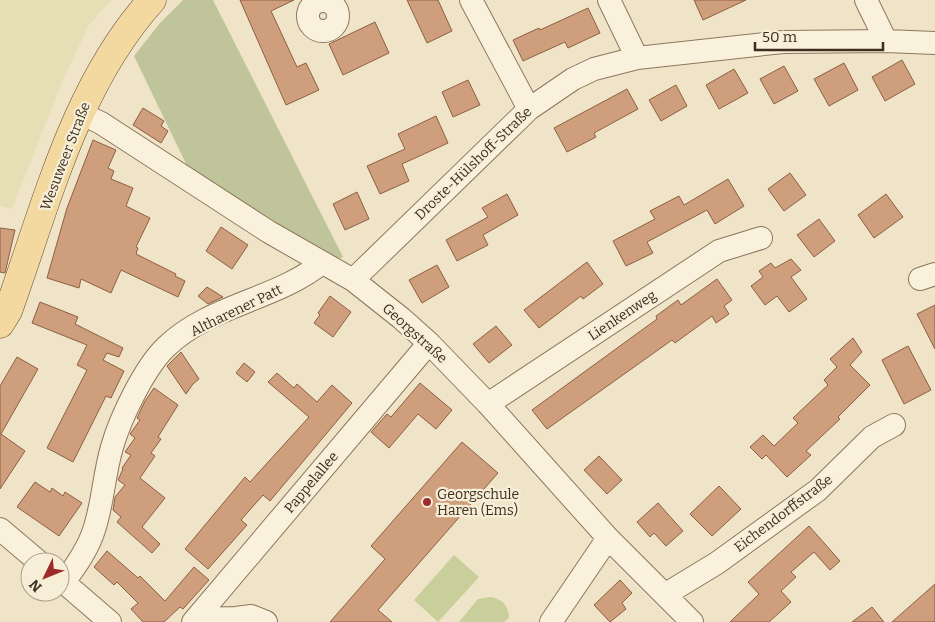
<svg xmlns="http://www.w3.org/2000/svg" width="935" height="622" font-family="Bitter,serif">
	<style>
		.farmland { fill: #e6deb5 }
		.green { fill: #c9cf9b }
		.cemetery { fill: #bfc49a }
		.building { fill: #cf9f7d; stroke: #8d5f41 }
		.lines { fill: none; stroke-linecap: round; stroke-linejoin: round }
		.minor-casing { stroke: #8d765c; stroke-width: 24 }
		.major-casing { stroke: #5b4430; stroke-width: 29 }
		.minor { stroke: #faf1dc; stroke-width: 22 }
		.major { stroke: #f3d9a0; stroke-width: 28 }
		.poi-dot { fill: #9e2a2b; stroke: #f7eed8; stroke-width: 2 }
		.labels { text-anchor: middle; stroke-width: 4.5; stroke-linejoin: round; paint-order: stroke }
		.street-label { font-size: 14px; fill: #3d2e20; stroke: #f7eed8 }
		.poi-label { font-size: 14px; fill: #3d2e20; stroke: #f7eed8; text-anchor: start }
	</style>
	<rect width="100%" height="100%" fill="#f0e4c8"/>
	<path class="farmland" d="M 0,0 L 111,0 L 89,25 L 61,84 L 12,209 L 0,206 Z"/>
	<path class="green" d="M 454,555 L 479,577 L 438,622 L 414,600 Z
		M 491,597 C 502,599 509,606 509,618 L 504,622 L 459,622 L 478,599 Z"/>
	<path class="cemetery" d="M 183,0 L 213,0 L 343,257 L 338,259 L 190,172 L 134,56 L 160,23 Z"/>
	<path class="building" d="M 240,0 L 294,0 L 271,11 L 297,67 L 306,63 L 319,90 L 286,105 Z
		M 407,0 L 438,0 L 452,31 L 427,43 Z
		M 694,0 L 746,0 L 703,20 Z
		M 588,8 L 600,33 L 568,48 L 565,42 L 523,61 L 513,40 L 539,28 L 540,30 Z
		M 375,22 L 389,53 L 343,75 L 329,44 Z
		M 902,60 L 915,84 L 885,101 L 872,77 Z
		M 844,63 L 858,90 L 829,106 L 814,79 Z
		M 784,66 L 798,91 L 774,104 L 760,79 Z
		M 734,69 L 748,93 L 719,109 L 706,85 Z
		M 468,80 L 480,105 L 453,117 L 442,92 Z
		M 676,85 L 687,106 L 661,121 L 649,100 Z
		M 627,89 L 638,109 L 594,133 L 596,137 L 567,152 L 554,128 Z
		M 143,108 L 164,121 L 161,126 L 168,131 L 161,143 L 133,125 Z
		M 436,116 L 448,143 L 402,164 L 409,181 L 380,194 L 367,166 L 405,149 L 398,134 Z
		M 93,140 L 116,150 L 108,168 L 114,171 L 111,179 L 133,188 L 126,206 L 150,218 L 136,247 L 138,248 L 136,254 L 176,274 L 175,276 L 185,281 L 178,297 L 121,270 L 111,293 L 81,279 L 79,288 L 47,278 L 67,208 Z
		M 790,173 L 806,195 L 784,211 L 768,189 Z
		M 728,179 L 744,206 L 715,224 L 707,210 L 647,242 L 653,253 L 626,266 L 613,241 L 655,219 L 650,211 L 679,196 L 684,205 Z
		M 357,192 L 369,219 L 345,230 L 333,204 Z
		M 507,194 L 518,215 L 483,235 L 488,245 L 457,261 L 446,240 L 488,217 L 482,208 Z
		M 886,194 L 903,217 L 874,238 L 858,215 Z
		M 819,219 L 835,241 L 814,257 L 797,235 Z
		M 221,227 L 248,245 L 232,269 L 206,251 Z
		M 0,228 L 15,230 L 5,273 L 0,272 Z
		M 791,259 L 801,270 L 791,277 L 807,299 L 789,312 L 777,296 L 765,305 L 751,286 L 763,277 L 759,271 L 771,263 L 775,268 Z
		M 587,262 L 603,284 L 583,299 L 581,296 L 539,328 L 524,310 Z
		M 437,265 L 449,287 L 422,303 L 409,280 Z
		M 717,279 L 732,300 L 724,306 L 729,314 L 716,323 L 712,316 L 675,343 L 672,340 L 547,429 L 532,410 L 657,319 L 656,316 L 678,300 L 681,305 Z
		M 207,287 L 223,297 L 208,304 L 198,296 Z
		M 330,296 L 351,312 L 333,337 L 314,323 L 320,315 L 318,313 Z
		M 40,302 L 78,317 L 75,324 L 123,348 L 119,357 L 107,353 L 103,360 L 124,371 L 111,398 L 106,396 L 73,462 L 47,448 L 87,370 L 77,365 L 87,345 L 32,323 Z
		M 935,305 L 935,349 L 917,314 Z
		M 496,326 L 512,345 L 489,363 L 473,344 Z
		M 853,338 L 862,352 L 850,365 L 870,385 L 838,417 L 840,419 L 806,451 L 811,455 L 787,477 L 766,455 L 762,459 L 750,447 L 763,435 L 774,446 L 798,423 L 793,418 L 828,385 L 824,380 L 837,367 L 830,359 Z
		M 908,346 L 931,390 L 904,404 L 882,360 Z
		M 181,352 L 199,379 L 193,384 L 186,394 L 167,366 Z
		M 17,357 L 38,369 L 1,434 L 25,451 L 0,489 L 0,386 Z
		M 244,363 L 255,372 L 247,382 L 236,373 Z
		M 277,373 L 294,388 L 297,384 L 317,402 L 332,385 L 352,403 L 270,501 L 263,495 L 241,520 L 247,525 L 208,569 L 185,549 L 245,477 L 250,482 L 309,417 L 268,382 Z
		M 420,383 L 452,410 L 436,429 L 418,414 L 389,448 L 371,432 L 387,414 L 391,417 Z
		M 154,388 L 178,405 L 158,437 L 161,439 L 151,453 L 155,456 L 140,478 L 165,498 L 142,527 L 160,544 L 152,553 L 117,522 L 121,517 L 113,510 L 115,497 L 125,485 L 118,480 L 123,469 L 122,468 L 131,455 L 125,452 L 135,438 L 130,434 L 140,420 L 137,418 L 145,401 Z
		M 462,442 L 498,473 L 378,610 L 392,622 L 330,622 L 385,559 L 371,546 Z
		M 599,456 L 622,480 L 607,494 L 584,470 Z
		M 35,482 L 50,492 L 52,488 L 63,496 L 65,492 L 82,503 L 59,536 L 17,507 Z
		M 719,486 L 741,509 L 712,536 L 690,514 Z
		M 658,503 L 683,531 L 666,546 L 654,533 L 650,537 L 637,522 Z
		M 809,526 L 840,561 L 830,570 L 814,552 L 791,572 L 796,577 L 781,591 L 791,602 L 769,622 L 730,622 L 759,594 L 748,582 Z
		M 107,551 L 138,578 L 140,576 L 165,601 L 194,567 L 209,580 L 183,609 L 180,607 L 164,622 L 143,622 L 131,609 L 138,603 L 117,582 L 114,585 L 94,567 Z
		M 620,580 L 632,593 L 622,603 L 626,609 L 610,622 L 594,605 Z
		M 935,584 L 935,622 L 892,622 Z
		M 872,607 L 884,622 L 852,622 Z"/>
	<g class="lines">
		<defs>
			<path id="minor" d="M 471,0 L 529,109
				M 609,0 L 637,58
				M 866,0 L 886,41
				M308 16a15 15 0 1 1 30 0a15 15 0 1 1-30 0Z
				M 80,113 L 101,123 L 269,232 L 353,280 L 401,318 L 429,343 L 488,404 L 608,538 L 692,622
				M 920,279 L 935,274
				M 353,280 L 529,109 L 573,79 L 594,69 L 637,58 L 783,42 L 886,41 L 935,43
				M 488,404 L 719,251 L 761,238
				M 0,529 L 39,562
				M 60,579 L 110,622
				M 64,582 C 76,566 88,549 94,530 C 103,503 104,474 112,447 C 120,419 144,368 166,347 C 209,305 276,300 322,263
				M 666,594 L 717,563 L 818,490 L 872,437 L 894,425
				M 196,619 L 236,618 L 251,616 L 266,622
				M 193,622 L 429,343
				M 551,622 L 608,538"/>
			<path id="major" d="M 0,324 L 8,311 C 46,206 75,85 152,0"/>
		</defs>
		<use href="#minor" class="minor-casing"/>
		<use href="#major" class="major-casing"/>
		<use href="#minor" class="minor"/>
		<use href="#major" class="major"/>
	</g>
	<circle class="poi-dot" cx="427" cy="502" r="5"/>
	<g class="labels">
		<g class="street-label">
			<text transform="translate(65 156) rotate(-69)" y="5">Wesuweer Straße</text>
			<text transform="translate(473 163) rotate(-44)" y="5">Droste-Hülshoff-Straße</text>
			<text transform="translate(236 310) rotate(-26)" y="5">Altharener Patt</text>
			<text transform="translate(622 315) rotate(-34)" y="5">Lienkenweg</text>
			<text transform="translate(415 333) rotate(42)" y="5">Georgstraße</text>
			<text transform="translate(311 482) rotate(-50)" y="5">Pappelallee</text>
			<text transform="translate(783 513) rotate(-37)" y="5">Eichendorffstraße</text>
		</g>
		<g class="poi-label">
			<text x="437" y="499">Georgschule<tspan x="437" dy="16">Haren (Ems)</tspan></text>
		</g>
	</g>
	<g transform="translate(45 577) rotate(227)"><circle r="24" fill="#f7eed8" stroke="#ada18e"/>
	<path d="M0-4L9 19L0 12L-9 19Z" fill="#9e2a2b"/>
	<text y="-8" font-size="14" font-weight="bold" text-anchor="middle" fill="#3d2e20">N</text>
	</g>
	<path d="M755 42v8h128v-8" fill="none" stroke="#3d2e20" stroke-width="2.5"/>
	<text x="762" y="42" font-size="15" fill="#3d2e20" stroke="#f7eed8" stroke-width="4" paint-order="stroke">50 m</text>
</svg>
